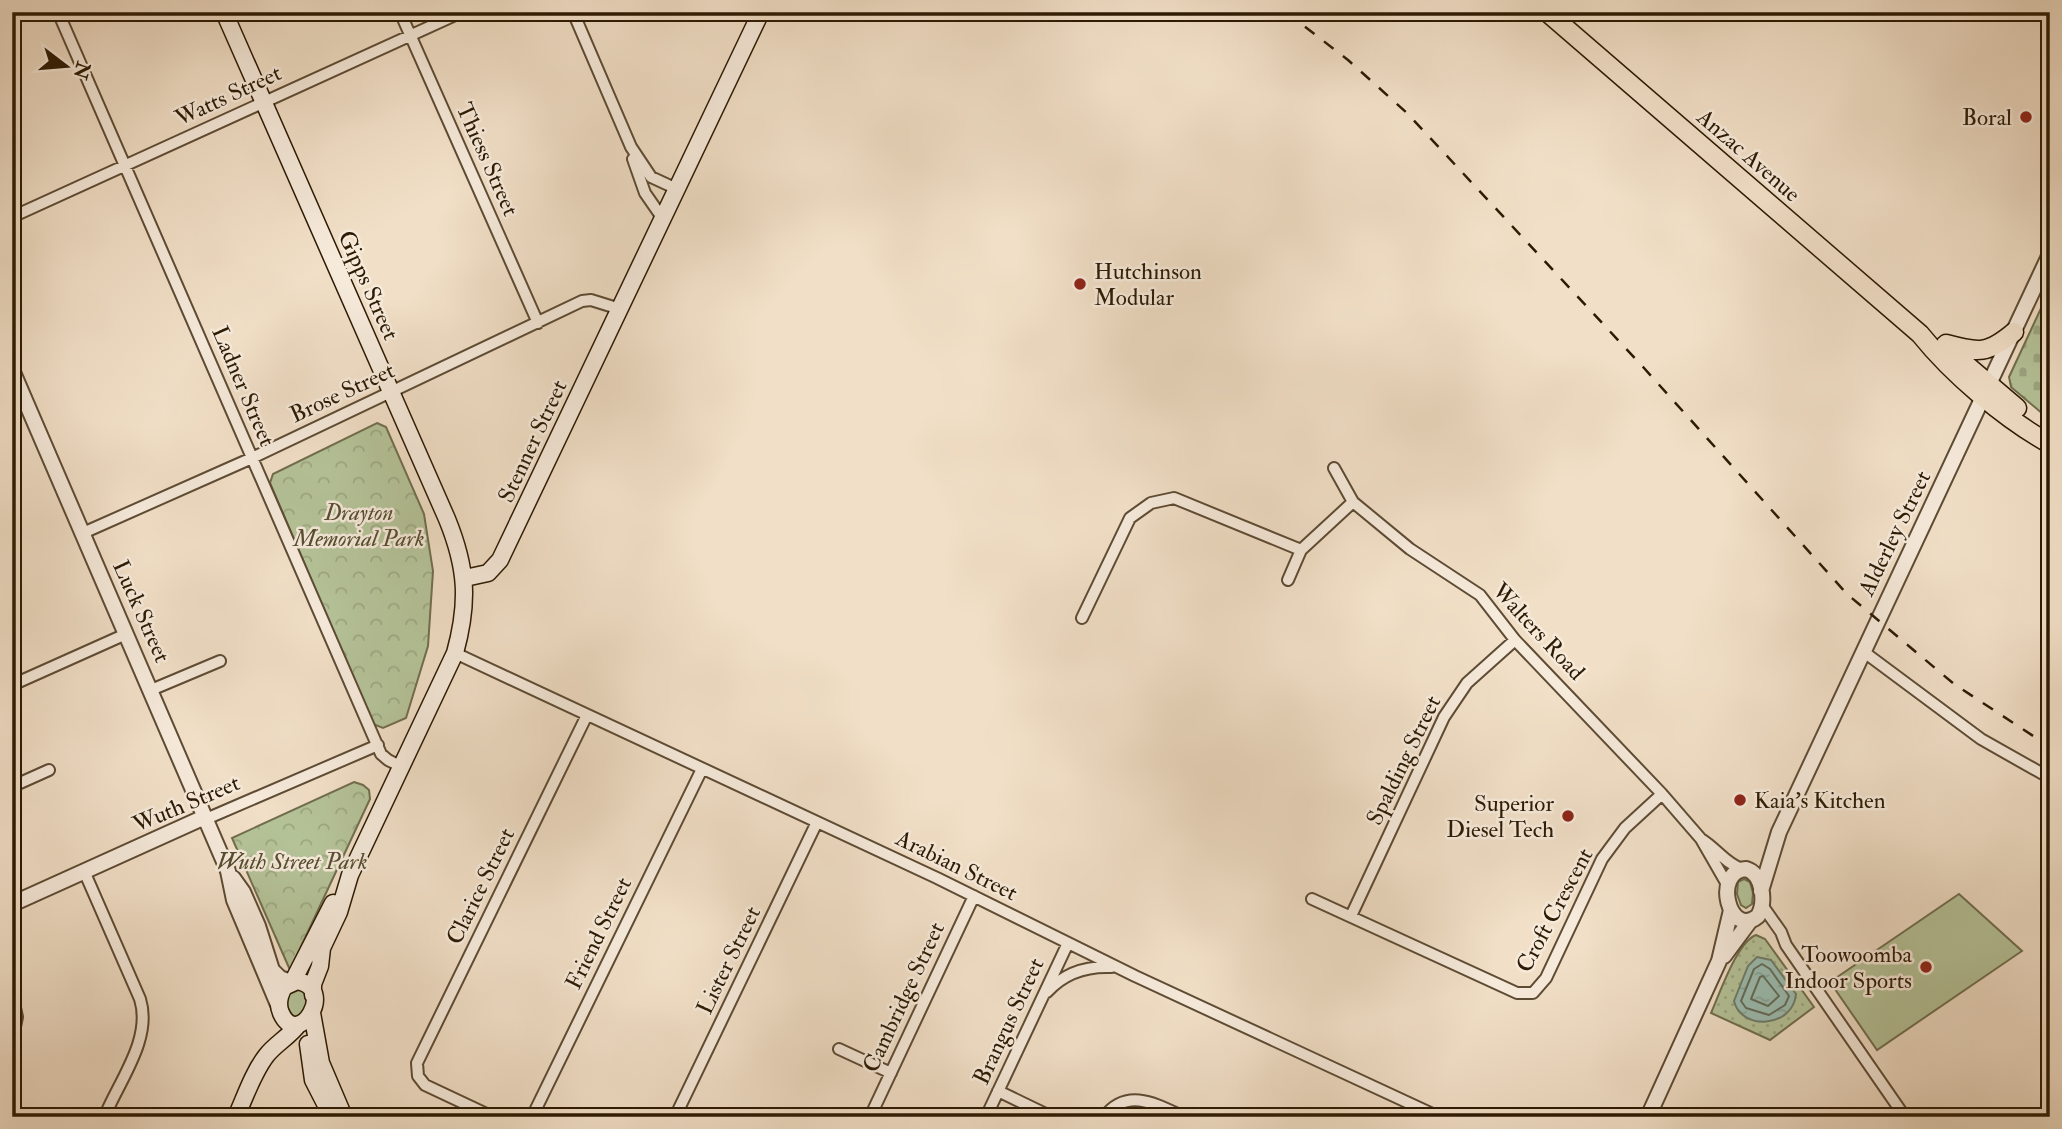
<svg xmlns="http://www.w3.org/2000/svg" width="2062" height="1129" font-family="'IM FELL Double Pica',serif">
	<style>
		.grass { fill: url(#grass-dots); stroke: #706e4e; stroke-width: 2 }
		.forest { fill: url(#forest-crowns); stroke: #706e4e; stroke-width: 2 }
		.cemetery { fill: url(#cemetery-stones); stroke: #706e4e; stroke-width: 2 }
		.garden { fill: #b5c399; stroke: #706e4e; stroke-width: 2 }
		.water { fill: url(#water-ripples); stroke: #6f7c6b; stroke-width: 2 }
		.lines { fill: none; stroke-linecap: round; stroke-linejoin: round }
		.shore { stroke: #646c5a; stroke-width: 2 }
		.minor-casing { stroke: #5d4b34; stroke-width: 14 }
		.tertiary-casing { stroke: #5d4b34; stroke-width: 18 }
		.secondary-casing { stroke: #2c1a03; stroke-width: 19 }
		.trunk-casing { stroke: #2c1a03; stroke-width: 21 }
		.minor { stroke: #f6eadb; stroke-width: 10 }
		.tertiary { stroke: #f6eadb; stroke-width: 14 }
		.secondary { stroke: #f6eadb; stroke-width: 16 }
		.trunk { stroke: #f1dfc7; stroke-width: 18 }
		.rail { stroke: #2c1a03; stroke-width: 2.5; stroke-dasharray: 12 12; stroke-linecap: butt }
		.poi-dot { fill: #8f2418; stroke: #f6eadb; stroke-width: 2.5 }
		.labels { text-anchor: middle; stroke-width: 5; stroke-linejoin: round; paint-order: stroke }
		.street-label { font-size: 23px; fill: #2c1a03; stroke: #f6eadb }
		.poi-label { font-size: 23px; fill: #2c1a03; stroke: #f6eadb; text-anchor: end }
		.park-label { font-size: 23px; font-style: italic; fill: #554d30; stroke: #f6eadb }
	</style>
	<defs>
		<pattern id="grass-dots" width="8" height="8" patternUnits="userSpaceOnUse" patternTransform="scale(1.75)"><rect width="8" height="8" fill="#b5c399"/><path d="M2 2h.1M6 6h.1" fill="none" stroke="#9ca782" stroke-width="1.8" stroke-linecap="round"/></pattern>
		<pattern id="forest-crowns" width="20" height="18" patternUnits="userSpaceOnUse" patternTransform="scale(1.75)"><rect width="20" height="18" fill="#b5c399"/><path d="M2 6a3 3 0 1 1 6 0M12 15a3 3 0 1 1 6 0" fill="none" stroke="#9ca782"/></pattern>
		<pattern id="cemetery-stones" width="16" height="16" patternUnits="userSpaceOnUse" patternTransform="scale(1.75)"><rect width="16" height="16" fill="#b5c399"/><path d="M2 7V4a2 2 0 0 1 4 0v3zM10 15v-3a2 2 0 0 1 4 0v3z" fill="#9ca782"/></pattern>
		<pattern id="water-ripples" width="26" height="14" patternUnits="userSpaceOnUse" patternTransform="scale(1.75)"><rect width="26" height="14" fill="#9bbdb1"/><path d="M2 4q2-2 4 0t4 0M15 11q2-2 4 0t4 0" fill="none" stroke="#86a297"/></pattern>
	</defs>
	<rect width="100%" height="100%" fill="#f1dfc7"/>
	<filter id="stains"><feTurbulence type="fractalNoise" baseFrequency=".00286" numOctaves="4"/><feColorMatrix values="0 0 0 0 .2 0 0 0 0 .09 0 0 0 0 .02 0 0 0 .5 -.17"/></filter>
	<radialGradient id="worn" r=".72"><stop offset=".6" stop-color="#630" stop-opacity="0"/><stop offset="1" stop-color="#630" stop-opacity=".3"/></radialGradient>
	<path class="grass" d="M 1756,935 L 1765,939 L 1814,1007 L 1770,1040 L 1711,1013 C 1720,993 1737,942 1756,935 Z"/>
	<path class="forest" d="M 377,423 L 386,427 L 424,514 L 433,571 L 428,646 L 406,718 L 383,728 L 373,724 L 270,483 L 273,474 Z
		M 354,782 L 363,785 L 369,790 L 370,799 L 290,970 L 232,838 Z"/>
	<path class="cemetery" d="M 2050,289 L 2050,420 L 2011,387 L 2009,377 Z"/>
	<path class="garden" d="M 1744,879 L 1750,882 L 1753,893 L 1752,904 L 1746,908 L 1741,905 L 1737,894 L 1738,882 Z
		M 1959,894 L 2022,951 L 1877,1050 L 1830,982 Z
		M 297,988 L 304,992 L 307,1002 L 303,1013 L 295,1017 C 286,1011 285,1001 290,992 Z"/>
	<path class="water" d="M 1757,957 L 1771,960 L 1796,994 C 1793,1028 1741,1031 1734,1001 L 1748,966 Z"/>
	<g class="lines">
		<path class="shore" d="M 1762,964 L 1770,969 L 1789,996 L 1785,1005 L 1769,1015 L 1746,1008 L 1741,1001 L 1754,969 Z
			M 1763,976 L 1779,996 L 1768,1006 L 1751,999 L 1760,977 Z"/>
		<defs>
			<path id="minor" d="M 58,12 L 381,754 L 388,760 L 402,767
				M 400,12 L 538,323
				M 573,12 L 631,147 L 651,177 L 677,189
				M 633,159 L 645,193 L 663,219
				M 12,217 L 462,12
				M 1334,468 L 1353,502 L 1410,549 L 1480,595 L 1515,640 L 1662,794 L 1701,839 L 1728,886
				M 83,533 L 252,458 L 582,301 L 591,300 L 620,309
				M 1288,580 L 1301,550 L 1353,502
				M 1082,618 L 1130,518 L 1151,503 L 1174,498 L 1301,550
				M 1864,652 L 1981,739 L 2050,778
				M 455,653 L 937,878 L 1135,976 L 1439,1117
				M 12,685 L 126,634
				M 151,690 L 220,661
				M 12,784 L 20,783 L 49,770
				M 206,819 L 378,745
				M 1701,839 C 1716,848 1726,864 1742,869
				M 84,871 L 140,999 C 152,1037 122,1077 107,1111 L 99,1117
				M 1312,899 L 1517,993 L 1533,993 L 1546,978 L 1602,859 L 1625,828 L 1662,794
				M 1762,905 L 1781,932 L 1786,945 L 1905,1117
				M 1351,916 L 1444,717 L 1467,683 L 1515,640
				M 1047,992 C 1064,973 1086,966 1111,967
				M 12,994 L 17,1017 L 12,1041
				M 839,1049 L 891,1073
				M 998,1091 L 1052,1117
				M 493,1117 L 425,1085 L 418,1076 L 417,1063 L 587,715
				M 532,1117 L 702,769
				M 675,1117 L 817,822
				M 870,1117 L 974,896
				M 986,1117 L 1068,943
				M 1104,1117 C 1127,1087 1156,1104 1184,1117"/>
			<path id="tertiary" d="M 12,370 L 228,871 L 234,900 L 279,1007
				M 1746,869 C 1763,874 1766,902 1758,916 C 1729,940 1712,871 1746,869 Z
				M 233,878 L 243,892 L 258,926 L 272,970 L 280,978 L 291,982
				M 1761,891 L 1779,832 L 2050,254
				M 12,904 L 198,820 L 206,819
				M 1724,956 L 1750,921
				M 1648,1117 L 1719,961 L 1731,910"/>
			<path id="secondary" d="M 224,12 L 447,519 C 467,568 469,602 455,653 L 350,875 L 339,912 L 322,948 L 320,966 L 313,984 L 313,995
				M 465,578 L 488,573 L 500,560 L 761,12
				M 293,981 L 333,903
				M 297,981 C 338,987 298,1051 281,1013 C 277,1004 279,996 284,987 Z
				M 312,1013 L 321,1063 L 344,1117
				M 308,1044 L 313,1080 L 332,1117
				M 236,1117 C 245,1097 253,1073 266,1056 C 275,1044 289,1037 298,1025"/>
			<path id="trunk" d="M 1547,12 L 1920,334 C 1953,375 2004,418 2050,444
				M 1946,344 C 1979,353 1988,354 2014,332
				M 1950,351 L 2017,408"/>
		</defs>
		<use href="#minor" class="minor-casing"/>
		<use href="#tertiary" class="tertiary-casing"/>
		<use href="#secondary" class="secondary-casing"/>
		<use href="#trunk" class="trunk-casing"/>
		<use href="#minor" class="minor"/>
		<use href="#tertiary" class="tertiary"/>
		<use href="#secondary" class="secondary"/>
		<use href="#trunk" class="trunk"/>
		<path class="rail" d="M 1286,12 L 1348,60 L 1407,113 L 1644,368 L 1847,594 L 1954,684 L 2050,747"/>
	</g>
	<g class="poi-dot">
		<circle cx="2026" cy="117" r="7"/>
		<circle cx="1080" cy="284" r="7"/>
		<circle cx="1740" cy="800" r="7"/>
		<circle cx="1568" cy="816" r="7"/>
		<circle cx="1926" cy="967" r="7"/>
	</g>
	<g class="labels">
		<g class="street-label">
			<text transform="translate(228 95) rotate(-25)" y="8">Watts Street</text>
			<text transform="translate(1749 155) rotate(41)" y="8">Anzac Avenue</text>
			<text transform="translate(488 159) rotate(66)" y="8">Thiess Street</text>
			<text transform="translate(369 285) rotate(66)" y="8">Gipps Street</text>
			<text transform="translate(244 386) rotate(67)" y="8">Ladner Street</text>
			<text transform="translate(342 392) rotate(-25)" y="8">Brose Street</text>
			<text transform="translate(532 441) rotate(-65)" y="8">Stenner Street</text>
			<text transform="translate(1894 533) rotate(-64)" y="8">Alderley Street</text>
			<text transform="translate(142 611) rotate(66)" y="8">Luck Street</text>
			<text transform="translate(1539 631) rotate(47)" y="8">Walters Road</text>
			<text transform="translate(1403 760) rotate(-64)" y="8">Spalding Street</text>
			<text transform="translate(186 803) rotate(-23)" y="8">Wuth Street</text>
			<text transform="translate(957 865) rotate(26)" y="8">Arabian Street</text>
			<text transform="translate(480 886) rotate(-64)" y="8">Clarice Street</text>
			<text transform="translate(1554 910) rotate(-62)" y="8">Croft Crescent</text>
			<text transform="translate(598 933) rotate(-64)" y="8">Friend Street</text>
			<text transform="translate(728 960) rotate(-64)" y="8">Lister Street</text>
			<text transform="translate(903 997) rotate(-65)" y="8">Cambridge Street</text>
			<text transform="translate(1008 1021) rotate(-65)" y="8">Brangus Street</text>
		</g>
		<g class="poi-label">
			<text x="2012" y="125">Boral</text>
			<text x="1094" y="279" text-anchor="start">Hutchinson<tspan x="1094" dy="26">Modular</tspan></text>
			<text x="1754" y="808" text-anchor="start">Kaia's Kitchen</text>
			<text x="1554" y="811">Superior<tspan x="1554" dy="26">Diesel Tech</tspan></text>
			<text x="1912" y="962">Toowoomba<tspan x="1912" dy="26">Indoor Sports</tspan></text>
		</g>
		<g class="park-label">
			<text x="359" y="520">Drayton<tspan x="359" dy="26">Memorial Park</tspan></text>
			<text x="292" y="869">Wuth Street Park</text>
		</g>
	</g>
	<rect width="2062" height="1129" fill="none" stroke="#f1dfc7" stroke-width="42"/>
	<rect x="14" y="14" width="2034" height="1101" fill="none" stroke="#2c1a03" stroke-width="3.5"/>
	<rect x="21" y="21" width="2020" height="1087" fill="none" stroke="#2c1a03" stroke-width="2"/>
	<g transform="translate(66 66) rotate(106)" stroke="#f6eadb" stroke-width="5" paint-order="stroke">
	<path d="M0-5L12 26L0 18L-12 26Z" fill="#2c1a03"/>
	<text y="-10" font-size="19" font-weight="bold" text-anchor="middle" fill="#2c1a03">N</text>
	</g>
	<rect width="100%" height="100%" filter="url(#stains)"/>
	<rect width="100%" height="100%" fill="url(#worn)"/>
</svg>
